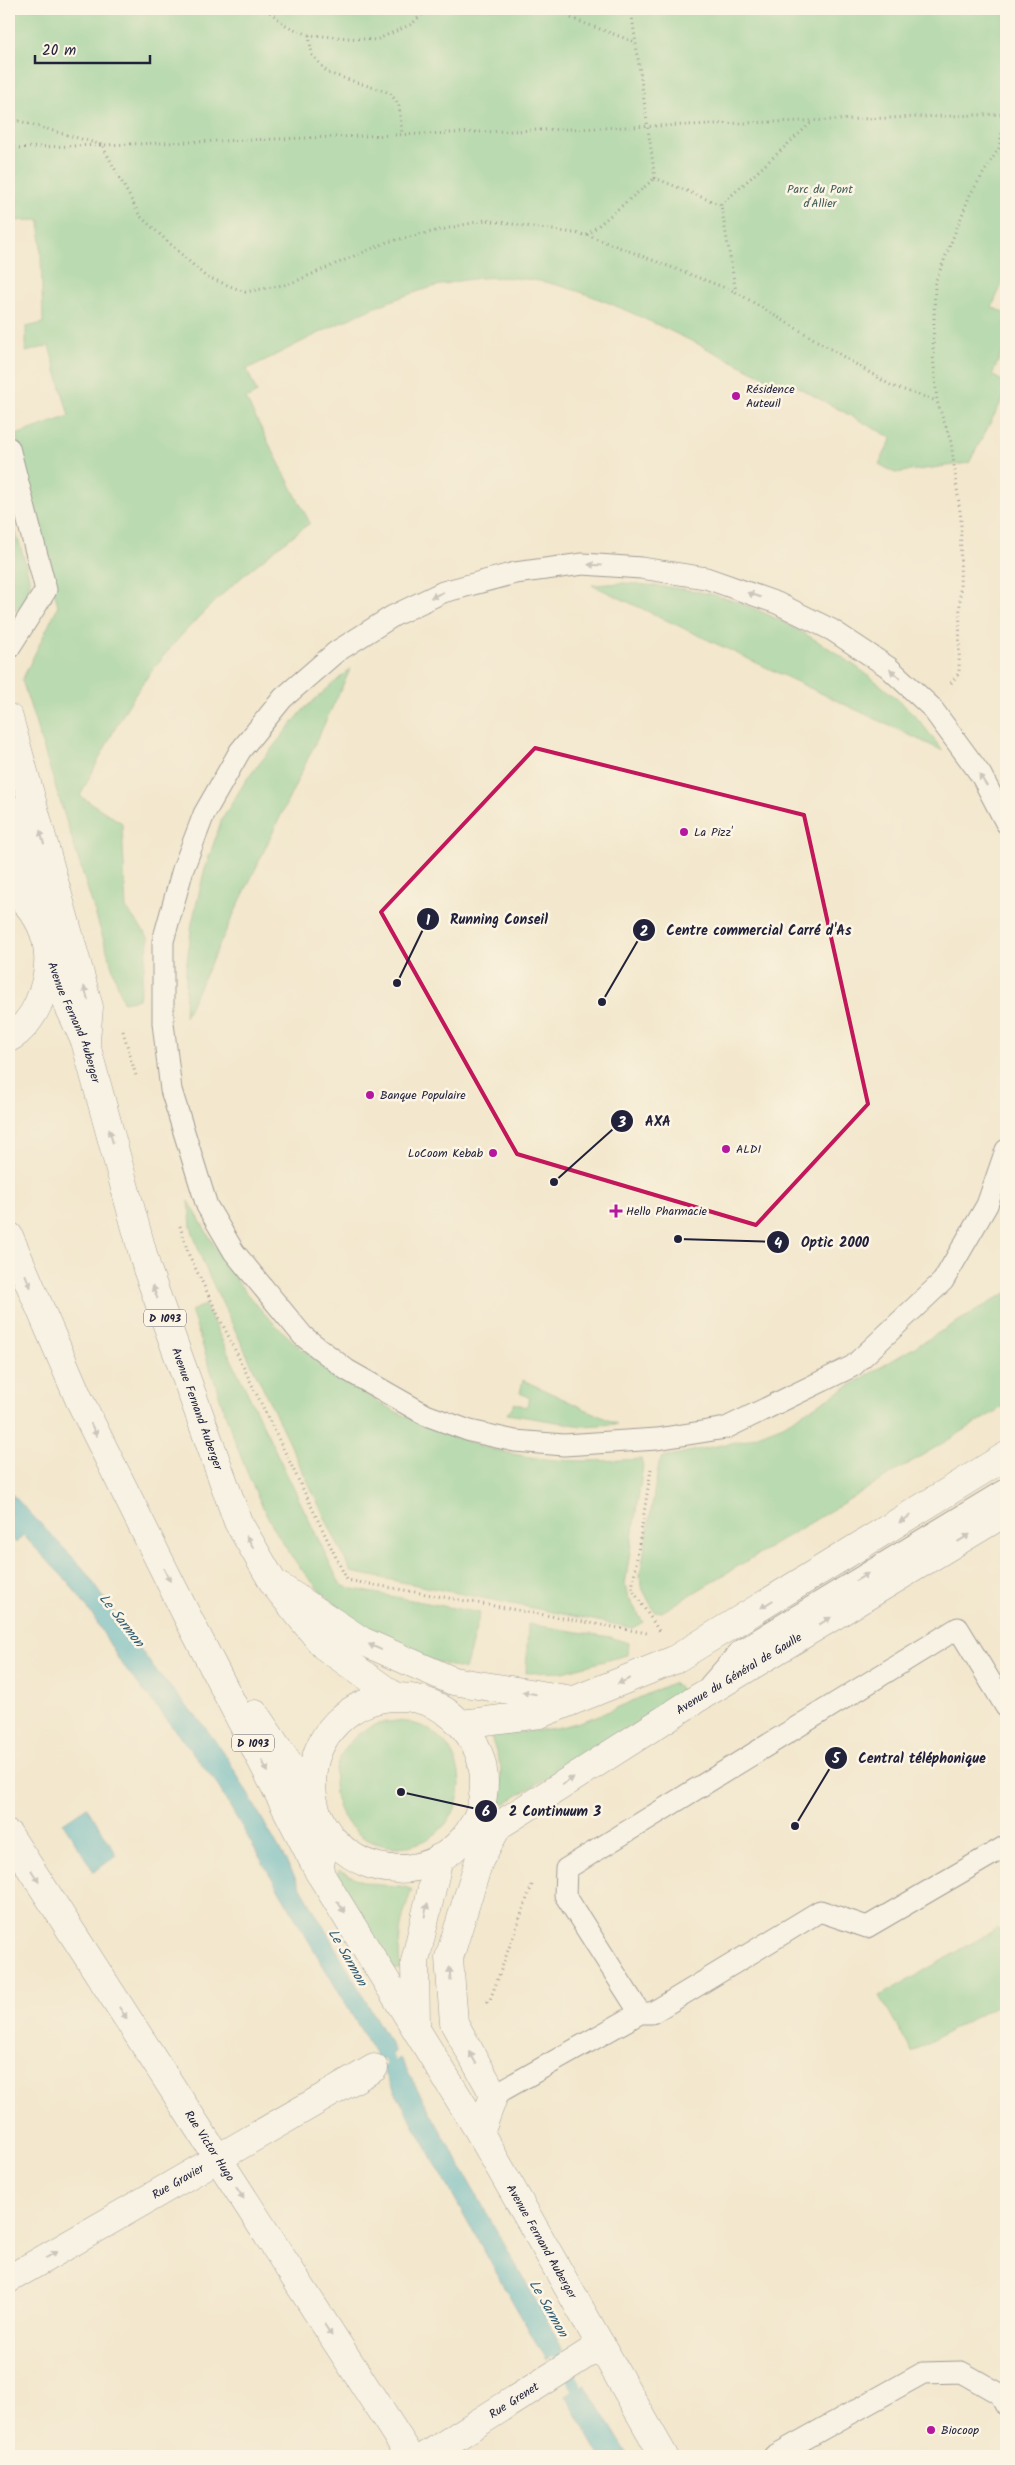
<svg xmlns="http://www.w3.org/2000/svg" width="1015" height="2465" font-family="Kalam,sans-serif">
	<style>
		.green { fill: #77cb8e; stroke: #4c7664 }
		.water { fill: #47b2c5; stroke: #346a80 }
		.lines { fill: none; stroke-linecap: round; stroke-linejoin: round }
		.stream { stroke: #47b2c5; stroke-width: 11 }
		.service-casing { stroke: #414051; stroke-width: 23 }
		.minor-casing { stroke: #414051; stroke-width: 29 }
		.secondary-casing { stroke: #414051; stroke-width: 29 }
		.primary-casing { stroke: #414051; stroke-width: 29 }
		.path { stroke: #414051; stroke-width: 3; stroke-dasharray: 1 4; stroke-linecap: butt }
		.service { stroke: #fff; stroke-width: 21 }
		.minor { stroke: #fff; stroke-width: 28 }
		.secondary { stroke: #fff; stroke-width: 28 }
		.primary { stroke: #fff; stroke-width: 28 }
		.oneway { fill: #9c9ca7 }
		.marked { fill: none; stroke: #c2185b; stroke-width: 4; stroke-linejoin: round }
		.poi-dot { fill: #b5179e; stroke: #fcf5e5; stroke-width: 2 }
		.labels { text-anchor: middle; stroke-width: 5; stroke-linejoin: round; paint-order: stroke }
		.shield { fill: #fcf5e5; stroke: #63616e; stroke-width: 1 }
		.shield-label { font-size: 11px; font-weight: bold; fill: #22223b }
		.park-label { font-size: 12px; fill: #405d58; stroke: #fcf5e5 }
		.poi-label { font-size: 12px; fill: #22223b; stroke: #fcf5e5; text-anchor: start }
		.street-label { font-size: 12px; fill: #22223b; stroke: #fcf5e5 }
		.water-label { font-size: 14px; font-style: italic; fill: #315c72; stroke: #fcf5e5 }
		.leader { fill: none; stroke: #22223b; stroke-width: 2 }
		.callout-dot { fill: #22223b; stroke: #fcf5e5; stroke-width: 2 }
		.mark-label { font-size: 15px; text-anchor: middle; font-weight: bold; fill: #fff }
		.callout-label { font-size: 14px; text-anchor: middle; font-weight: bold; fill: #22223b; stroke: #fcf5e5; stroke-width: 5; stroke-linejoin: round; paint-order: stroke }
	</style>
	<rect width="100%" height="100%" fill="#fcf5e5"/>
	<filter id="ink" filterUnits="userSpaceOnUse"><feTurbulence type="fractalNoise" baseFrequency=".02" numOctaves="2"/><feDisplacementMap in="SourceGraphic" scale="10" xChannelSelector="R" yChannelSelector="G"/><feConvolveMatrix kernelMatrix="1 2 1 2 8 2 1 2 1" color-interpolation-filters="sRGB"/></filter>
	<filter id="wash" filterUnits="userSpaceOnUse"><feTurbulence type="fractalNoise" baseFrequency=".0096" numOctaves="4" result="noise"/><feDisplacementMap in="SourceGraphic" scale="20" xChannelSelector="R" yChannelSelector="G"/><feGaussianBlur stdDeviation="1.12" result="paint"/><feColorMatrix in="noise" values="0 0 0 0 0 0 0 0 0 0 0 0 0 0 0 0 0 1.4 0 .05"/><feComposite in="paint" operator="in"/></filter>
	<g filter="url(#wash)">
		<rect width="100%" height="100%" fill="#f3e8cd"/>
		<path class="green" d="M 9,9 L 1006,9 L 1006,275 L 992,307 L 1006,314 L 1006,344 L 992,375 L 1006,383 L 1006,393 L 969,463 L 895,473 L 879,464 L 892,438 L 790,383 L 786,388 C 744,367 703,346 660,326 C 589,293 530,265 449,283 C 378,299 312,338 247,369 L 257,393 L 246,399 L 310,523 C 240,575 172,633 126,709 C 110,737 95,767 80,796 L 122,823 L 126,908 L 149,938 L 139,999 L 123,1002 L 22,680 L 58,606 L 16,435 L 69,416 L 49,346 L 26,352 L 26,327 L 43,323 L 40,220 L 9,221 Z
			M 9,510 C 13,525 30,573 30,585 C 29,597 23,608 12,612 L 9,601 Z
			M 624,583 C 657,586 690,588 722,597 C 783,615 857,662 904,705 C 919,718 931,736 943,751 L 592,585 Z
			M 351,668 L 185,1017 L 186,969 L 192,923 L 204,872 L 221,821 L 246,780 L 304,709 Z
			M 189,1201 C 207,1232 224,1266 247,1294 C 317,1376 418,1436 524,1456 C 563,1463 603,1461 641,1459 L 643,1466 L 625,1585 L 628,1597 L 643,1622 L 633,1628 L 351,1572 L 203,1263 L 191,1227 Z
			M 1006,1293 L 1006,1405 L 662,1612 L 654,1611 L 641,1586 L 640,1576 L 659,1463 L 663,1457 L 745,1440 L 783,1425 Z
			M 205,1305 L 340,1584 L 348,1588 L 480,1613 L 465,1670 C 273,1621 248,1476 191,1311 Z
			M 523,1380 L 617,1424 L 582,1426 L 507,1414 L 515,1403 L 526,1407 L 530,1398 L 520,1393 Z
			M 528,1624 L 610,1637 L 628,1643 L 627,1655 L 563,1672 L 526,1673 Z
			M 672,1683 L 680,1688 L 681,1693 L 679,1697 L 504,1804 L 500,1802 L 501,1767 L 491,1737 L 495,1734 C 522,1732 550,1731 576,1723 C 609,1713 640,1697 672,1683 Z
			M334 1784a63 63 0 1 1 126 0a63 63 0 1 1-126 0Z
			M 339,1870 C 350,1875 361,1881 373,1884 C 385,1887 402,1883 412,1890 C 400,1919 398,1938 400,1969 L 389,1970 L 335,1877 Z
			M 998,1928 L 1006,1941 L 1006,2000 L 912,2052 L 880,1996 Z"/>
		<path class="water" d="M 9,1491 L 83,1568 L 153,1667 L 205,1727 L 228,1759 L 395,2052 L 379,2061 L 215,1781 L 119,1660 L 93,1616 L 68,1582 L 23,1535 L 16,1543 L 9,1535 Z
			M 87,1807 L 117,1855 L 94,1872 L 63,1823 Z
			M 400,2058 L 563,2349 L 546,2360 C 490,2263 437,2166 382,2068 Z
			M 585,2384 L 629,2456 L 600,2456 L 566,2396 Z"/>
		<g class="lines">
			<path class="stream" d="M 380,2043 L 398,2075
				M 550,2341 L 584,2400"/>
		</g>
	</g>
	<g filter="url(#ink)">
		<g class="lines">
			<defs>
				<path id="service" d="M 9,448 L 46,590 L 9,648
					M 1006,823 L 981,775 L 931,707 L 888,667 L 832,630 L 777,603 L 706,578 L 641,568 L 583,564 L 515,573 L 443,592 L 393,616 L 336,652 L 283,698 L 240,751 L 204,814 L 183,869 L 163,941 L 163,1023 L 171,1090 L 207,1206 L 234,1252 L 303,1336 L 347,1370 L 426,1415 L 470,1431 L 515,1441 L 564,1445 L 657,1439 L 726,1428 L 853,1366 L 943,1281 L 987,1205 L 1006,1150
					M 710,1685 L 741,1650 L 1006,1489
					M 640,2013 L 565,1895 L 566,1869 L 958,1628 L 1006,1707
					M 494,2095 L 640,2013 L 652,2013 L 820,1911 L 867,1927 L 1006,1846
					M 774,2456 L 923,2373 L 961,2372 L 1000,2394 L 1006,2405"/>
				<g id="minor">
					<path id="s1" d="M 9,1835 L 410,2456"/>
					<path id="s2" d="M 9,2279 L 374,2068"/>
					<path id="s3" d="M 426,2456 L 601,2345"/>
				</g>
				<g id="secondary">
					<path d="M 280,1587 L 362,1641 L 453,1681 L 573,1700"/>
					<path d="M 462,1724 L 540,1714 L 674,1660 L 1006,1456"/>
					<path id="s4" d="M 472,1827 L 498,1826 L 698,1698 L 1006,1512"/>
					<path d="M 480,2133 L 494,2095 L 454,2023 L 449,1958 L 479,1861 L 498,1826"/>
				</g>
				<g id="primary">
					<path d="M 9,718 L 89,1007 L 86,1040"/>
					<path d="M 9,809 L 37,914"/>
					<path d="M 9,888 C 49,917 58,959 38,1004 C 33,1016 21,1032 9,1038"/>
					<path id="s5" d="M 49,955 L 62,992 L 85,1041 L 147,1269 L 238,1522 L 274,1584 L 324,1646 L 394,1696"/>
					<path d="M 9,1236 L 79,1399 L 186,1614 L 319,1872"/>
					<circle cx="398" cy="1783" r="86"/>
					<path d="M 255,1714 L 313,1800"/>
					<path id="s6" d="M 326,1830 L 319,1872 L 480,2133 L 664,2456"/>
					<path d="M 416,2026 L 415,1962 L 439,1858"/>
				</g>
			</defs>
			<use href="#service" class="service-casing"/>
			<use href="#minor" class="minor-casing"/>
			<use href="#secondary" class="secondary-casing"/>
			<use href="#primary" class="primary-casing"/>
			<path class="path" d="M 266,9 L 287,26 L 309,35 L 376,40 L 412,24 L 427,9
				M 570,9 L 570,18 L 635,42
				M 631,9 L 655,178 L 721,205 L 736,292 L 892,386 L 937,401
				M 309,35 L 312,55 L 328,73 L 390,93 L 399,105 L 402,134
				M 9,118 L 102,145 L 1006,114
				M 9,148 L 102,145 L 140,216 L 205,276 L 245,292 L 289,284 L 387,242 L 485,220 L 587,235 L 736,292
				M 721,205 L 813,121
				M 587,235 L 655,178
				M 951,683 L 959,673 L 961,519 L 951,442 L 937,401 L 933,354 L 935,283 L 970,195 L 999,148 L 1006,113
				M 123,1031 L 136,1076
				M 180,1226 L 189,1255 L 347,1580 L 647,1633
				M 651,1469 L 632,1589 L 659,1631
				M 487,2002 L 490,2000 L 533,1882"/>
			<use href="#service" class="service"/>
			<use href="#minor" class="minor"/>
			<use href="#secondary" class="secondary"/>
			<use href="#primary" class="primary"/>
		</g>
		<defs><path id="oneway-solid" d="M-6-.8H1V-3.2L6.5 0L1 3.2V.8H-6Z" transform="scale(1.25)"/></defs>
		<g class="oneway">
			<use href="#oneway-solid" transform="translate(595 565) rotate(-177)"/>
			<use href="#oneway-solid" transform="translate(437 595) rotate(156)"/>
			<use href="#oneway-solid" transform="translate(754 595) rotate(-161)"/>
			<use href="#oneway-solid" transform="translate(895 674) rotate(-137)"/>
			<use href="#oneway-solid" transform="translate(983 780) rotate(-123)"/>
			<use href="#oneway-solid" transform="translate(42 837) rotate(-106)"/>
			<use href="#oneway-solid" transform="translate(86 993) rotate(-106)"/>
			<use href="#oneway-solid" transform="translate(111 1136) rotate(-105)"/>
			<use href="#oneway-solid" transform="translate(28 1281) rotate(67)"/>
			<use href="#oneway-solid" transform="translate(155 1292) rotate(-110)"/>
			<use href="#oneway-solid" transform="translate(94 1430) rotate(63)"/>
			<use href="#oneway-solid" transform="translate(905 1519) rotate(148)"/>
			<use href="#oneway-solid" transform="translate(964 1538) rotate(-31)"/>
			<use href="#oneway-solid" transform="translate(250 1542) rotate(-121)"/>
			<use href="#oneway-solid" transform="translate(167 1575) rotate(63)"/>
			<use href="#oneway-solid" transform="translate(862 1577) rotate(-31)"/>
			<use href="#oneway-solid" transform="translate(767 1604) rotate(148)"/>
			<use href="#oneway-solid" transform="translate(825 1621) rotate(-31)"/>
			<use href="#oneway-solid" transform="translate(375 1647) rotate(-156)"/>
			<use href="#oneway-solid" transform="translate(624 1681) rotate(157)"/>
			<use href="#oneway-solid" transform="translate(529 1693) rotate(-171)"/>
			<use href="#oneway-solid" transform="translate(265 1766) rotate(63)"/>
			<use href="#oneway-solid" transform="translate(568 1781) rotate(-33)"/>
			<use href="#oneway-solid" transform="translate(35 1876) rotate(57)"/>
			<use href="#oneway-solid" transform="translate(341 1907) rotate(58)"/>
			<use href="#oneway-solid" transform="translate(426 1910) rotate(-78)"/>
			<use href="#oneway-solid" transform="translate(450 1974) rotate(-94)"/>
			<use href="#oneway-solid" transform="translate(123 2013) rotate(57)"/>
			<use href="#oneway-solid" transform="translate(473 2058) rotate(-119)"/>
			<use href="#oneway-solid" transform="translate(240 2193) rotate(57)"/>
			<use href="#oneway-solid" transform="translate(51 2255) rotate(-30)"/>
			<use href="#oneway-solid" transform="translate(328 2330) rotate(57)"/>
		</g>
	</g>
	<path d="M0 0H1015V2465H0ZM 535,748 L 804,815 L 868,1104 L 756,1225 L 517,1154 L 381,912 Z" fill="#f3e8cd" fill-opacity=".55" fill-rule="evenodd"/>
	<path class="marked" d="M 535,748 L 804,815 L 868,1104 L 756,1225 L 517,1154 L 381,912 Z"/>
	<g class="poi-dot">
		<circle cx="736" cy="396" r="5"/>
		<circle cx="684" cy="832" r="5"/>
		<circle cx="370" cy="1095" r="5"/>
		<circle cx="726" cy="1149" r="5"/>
		<circle cx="493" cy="1153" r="5"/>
		<path d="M613.5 1203.5h5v5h5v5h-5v5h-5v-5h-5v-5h5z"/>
		<circle cx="931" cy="2430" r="5"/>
	</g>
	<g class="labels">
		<g class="shield">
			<rect x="144" y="1309.5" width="42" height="17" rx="4"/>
			<rect x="232" y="1734.5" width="42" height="17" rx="4"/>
		</g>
		<g class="shield-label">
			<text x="165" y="1322">D 1093</text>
			<text x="253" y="1747">D 1093</text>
		</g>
		<g class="park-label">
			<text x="820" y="193">Parc du Pont<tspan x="820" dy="14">d'Allier</tspan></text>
		</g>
		<g class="poi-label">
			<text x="746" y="393">Résidence<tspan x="746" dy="14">Auteuil</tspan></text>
			<text x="694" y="836">La Pizz'</text>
			<text x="380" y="1099">Banque Populaire</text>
			<text x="736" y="1153">ALDI</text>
			<text x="483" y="1157" text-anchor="end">LoCoom Kebab</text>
			<text x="626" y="1215">Hello Pharmacie</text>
			<text x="941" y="2434">Biocoop</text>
		</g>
		<g class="street-label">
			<text dy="4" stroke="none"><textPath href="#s5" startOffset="72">Avenue Fernand Auberger</textPath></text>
			<text dy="4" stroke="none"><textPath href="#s5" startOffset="478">Avenue Fernand Auberger</textPath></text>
			<text dy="4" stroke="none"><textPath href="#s4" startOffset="311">Avenue du Général de Gaulle</textPath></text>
			<text dy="4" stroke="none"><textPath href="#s1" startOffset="370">Rue Victor Hugo</textPath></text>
			<text dy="4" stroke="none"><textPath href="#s2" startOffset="195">Rue Gravier</textPath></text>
			<text dy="4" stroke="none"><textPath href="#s6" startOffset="474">Avenue Fernand Auberger</textPath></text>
			<text dy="4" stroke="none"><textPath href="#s3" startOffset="104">Rue Grenet</textPath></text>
		</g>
		<g class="water-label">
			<text transform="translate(122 1620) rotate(52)" y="5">Le Sarmon</text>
			<text transform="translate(348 1957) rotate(60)" y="5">Le Sarmon</text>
			<text transform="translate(549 2308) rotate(60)" y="5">Le Sarmon</text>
		</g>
	</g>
	<path class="leader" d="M397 983L428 919M602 1002L644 930M554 1182L622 1121M678 1239L778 1242M795 1826L836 1758M401 1792L486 1811"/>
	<g class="callout-dot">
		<circle cx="397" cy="983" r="5"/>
		<circle cx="602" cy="1002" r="5"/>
		<circle cx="554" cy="1182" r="5"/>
		<circle cx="678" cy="1239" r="5"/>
		<circle cx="795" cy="1826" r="5"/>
		<circle cx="401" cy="1792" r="5"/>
		<circle cx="428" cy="919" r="12"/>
		<circle cx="644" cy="930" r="12"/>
		<circle cx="622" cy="1121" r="12"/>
		<circle cx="778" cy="1242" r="12"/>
		<circle cx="836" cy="1758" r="12"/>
		<circle cx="486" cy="1811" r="12"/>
	</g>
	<g class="mark-label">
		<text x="428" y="925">1</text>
		<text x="644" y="936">2</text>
		<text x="622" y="1127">3</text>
		<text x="778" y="1248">4</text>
		<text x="836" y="1763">5</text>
		<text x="486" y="1816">6</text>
	</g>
	<g class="callout-label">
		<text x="499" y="924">Running Conseil</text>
		<text x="759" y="935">Centre commercial Carré d'As</text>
		<text x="658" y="1126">AXA</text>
		<text x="835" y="1247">Optic 2000</text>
		<text x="922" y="1763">Central téléphonique</text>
		<text x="555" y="1816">2 Continuum 3</text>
	</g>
	<rect width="1015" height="2465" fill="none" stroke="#fcf5e5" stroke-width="30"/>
	<path d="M35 55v8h115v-8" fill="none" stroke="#22223b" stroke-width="2.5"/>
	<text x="42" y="55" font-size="15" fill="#22223b" stroke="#fcf5e5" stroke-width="4" paint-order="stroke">20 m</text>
</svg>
